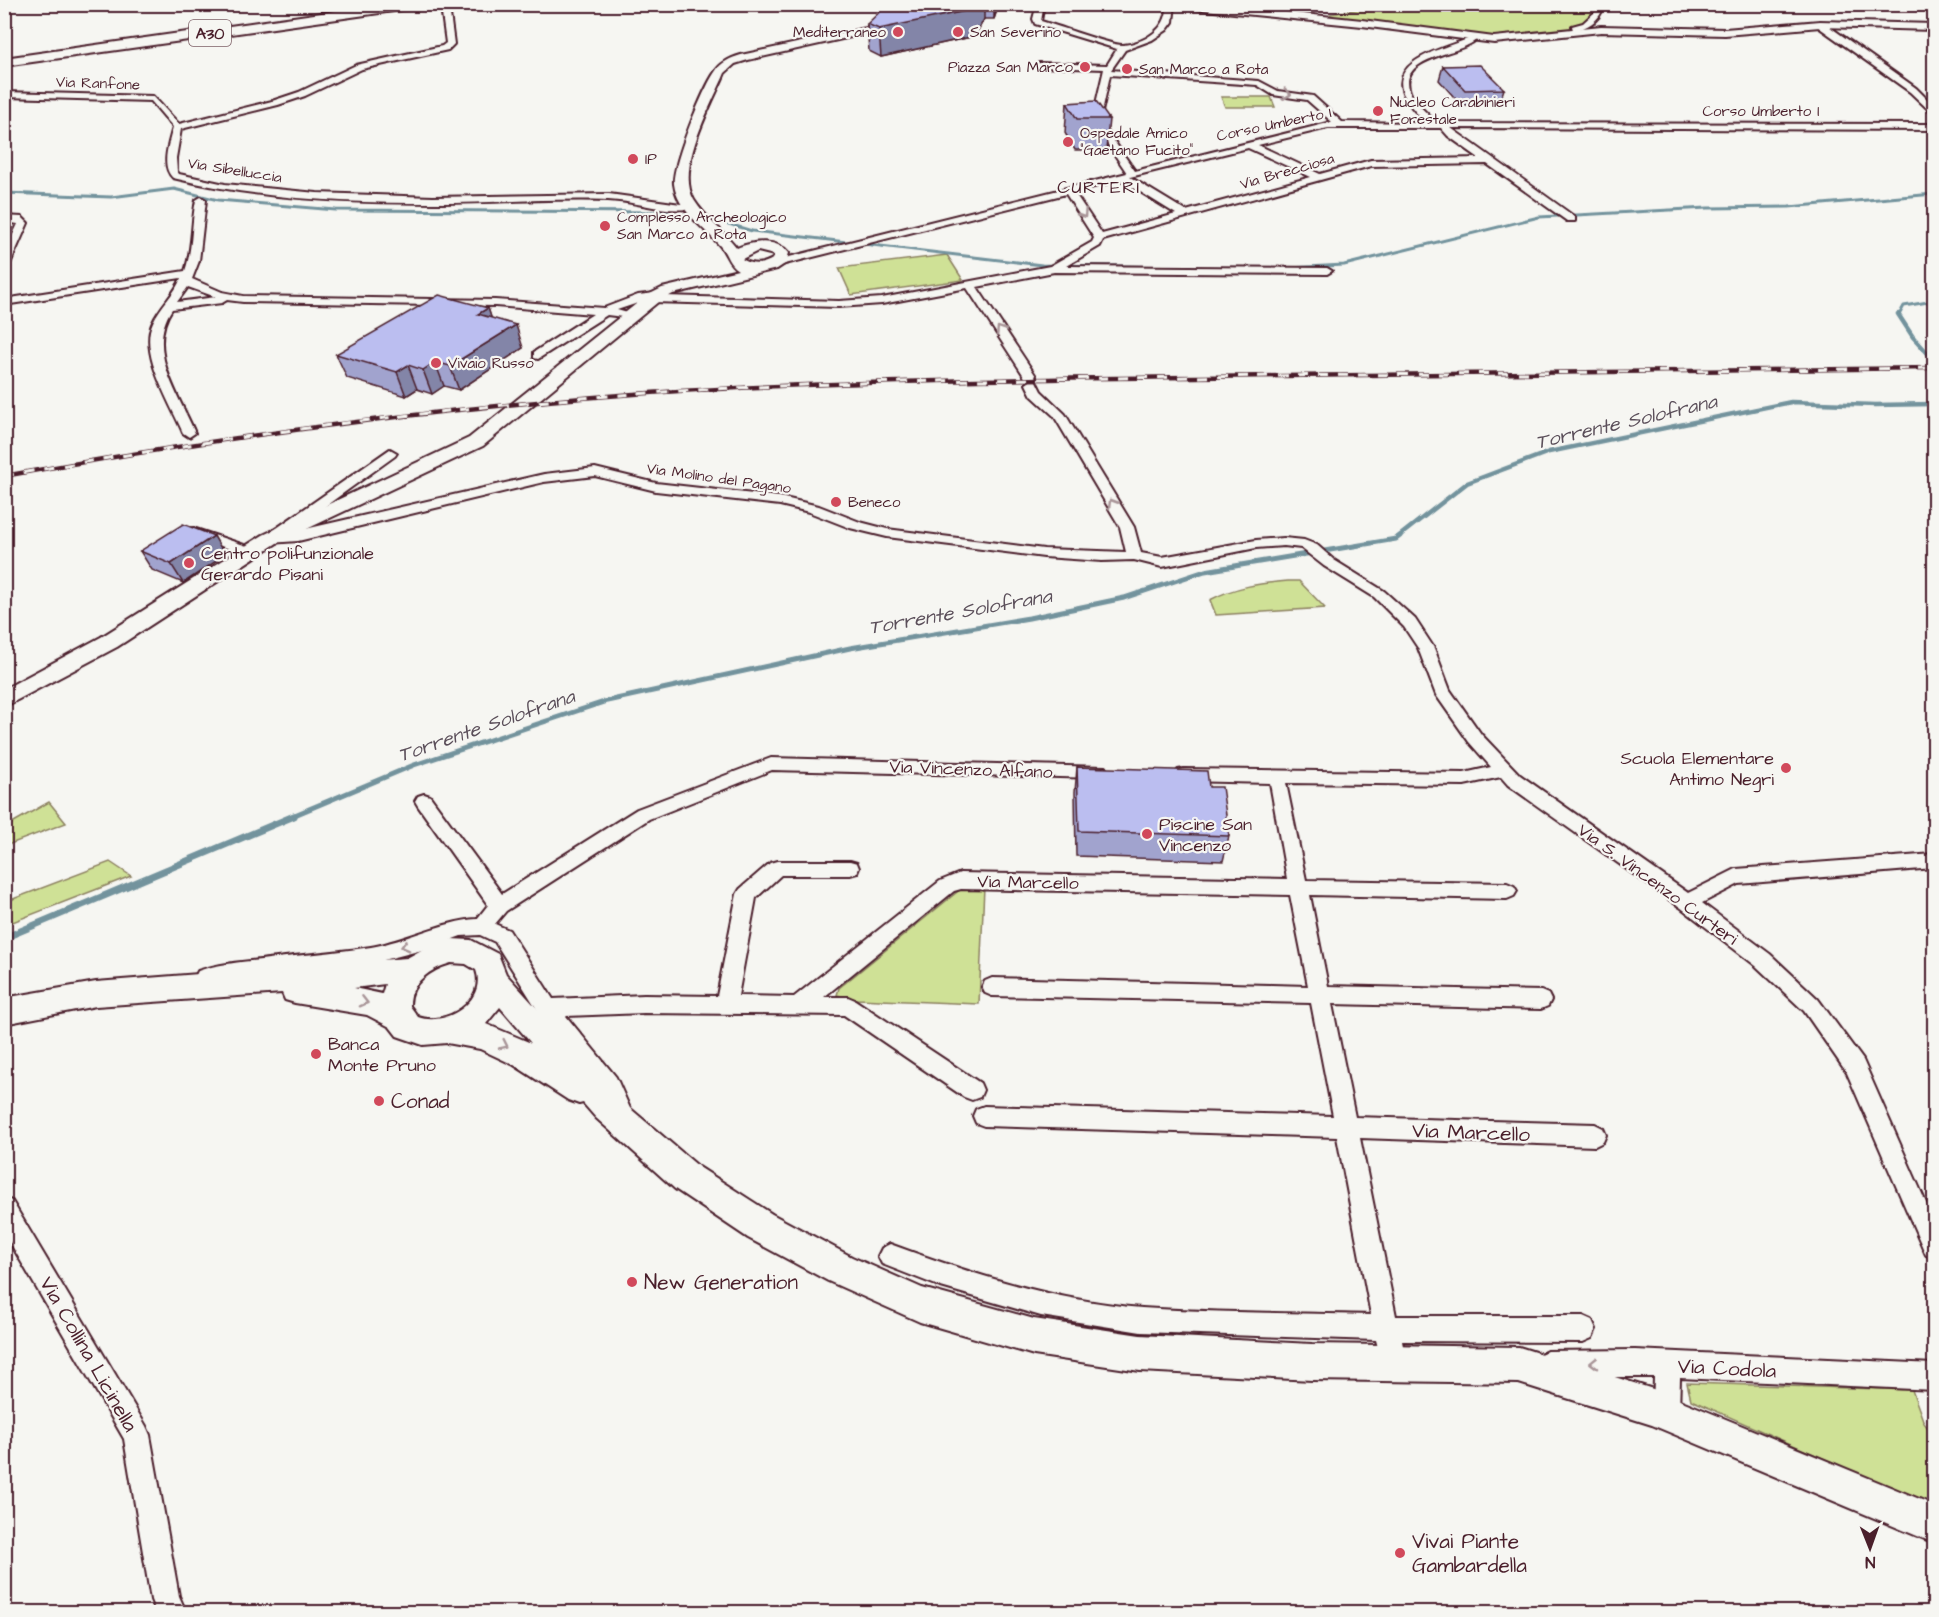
<svg xmlns="http://www.w3.org/2000/svg" width="1939" height="1617" font-family="'Architects Daughter',sans-serif">
	<style>
		.green { fill: #cfe196; stroke: #8c8060; stroke-width: 1.5 }
		.lines { fill: none; stroke-linecap: round; stroke-linejoin: round }
		.stream-far3 { stroke: #73939d; stroke-width: 3 }
		.stream-far2 { stroke: #73939d; stroke-width: 4.5 }
		.stream-far1 { stroke: #73939d; stroke-width: 5 }
		.stream { stroke: #73939d; stroke-width: 7 }
		.street-casing { stroke: #4a1f2b; stroke-width: 4 }
		.secondary-casing { stroke: #4a1f2b; stroke-width: 4 }
		.highway-casing { stroke: #4a1f2b; stroke-width: 4 }
		.street { fill: #f6f6f2; fill-rule: evenodd }
		.secondary { fill: #f6f6f2; fill-rule: evenodd }
		.highway { fill: #f6f6f2; fill-rule: evenodd }
		.rail-casing { stroke: #4a1f2b; stroke-width: 4.5 }
		.rail { stroke: #f6f6f2; stroke-width: 3; stroke-dasharray: 10; stroke-linecap: butt }
		.wall { fill: #a1a3ce; stroke: #4a1f2b; stroke-width: 1.5 }
		.shaded-wall { fill: #8385a8; stroke: #4a1f2b; stroke-width: 1.5 }
		.building { fill: #bbbef0; stroke: #4a1f2b; stroke-width: 1.5 }
		.oneway { stroke: #a99598 }
		.poi-dot { fill: #d1495b; stroke: #f6f6f2; stroke-width: 2 }
		.labels { text-anchor: middle; stroke-width: 4.5; stroke-linejoin: round; paint-order: stroke }
		.far-poi-label { font-size: 15px; fill: #4a1f2b; stroke: #f6f6f2; text-anchor: start }
		.far-street-label { font-size: 15px; fill: #4a1f2b; stroke: #f6f6f2 }
		.shield { fill: #f6f6f2; stroke: #7e6067; stroke-width: 1.5 }
		.shield-label { font-size: 16px; font-weight: bold; fill: #4a1f2b }
		.far-quarter-label { font-size: 18px; letter-spacing: 1.5px; fill: #4a1f2b; stroke: #f6f6f2 }
		.poi-label { font-size: 18px; fill: #4a1f2b; stroke: #f6f6f2; text-anchor: start }
		.street-label { font-size: 18px; fill: #4a1f2b; stroke: #f6f6f2 }
		.water-label { font-size: 20px; font-style: italic; fill: #5b4f5a; stroke: #f6f6f2 }
		.near-poi-label { font-size: 21px; fill: #4a1f2b; stroke: #f6f6f2; text-anchor: start }
		.near-street-label { font-size: 21px; fill: #4a1f2b; stroke: #f6f6f2 }
	</style>
	<rect width="100%" height="100%" fill="#f6f6f2"/>
	<filter id="ink" filterUnits="userSpaceOnUse"><feTurbulence type="fractalNoise" baseFrequency=".0167" numOctaves="2"/><feDisplacementMap in="SourceGraphic" scale="12" xChannelSelector="R" yChannelSelector="G"/><feConvolveMatrix kernelMatrix="1 2 1 2 8 2 1 2 1" color-interpolation-filters="sRGB"/></filter>
	<g filter="url(#ink)">
		<path class="green" d="M 1369,4 L 1599,5 L 1599,12 L 1586,25 L 1562,32 L 1485,38 L 1332,18 L 1330,14 L 1370,7 Z
			M 1221,97 L 1271,97 L 1275,107 L 1225,107 Z
			M 947,255 L 963,280 L 851,295 L 839,268 Z
			M 1288,581 L 1299,581 L 1325,608 L 1216,615 L 1210,600 C 1234,587 1261,583 1288,581 Z
			M 49,802 L 66,823 L 5,846 L 5,827 Z
			M 110,862 L 131,876 L 5,925 L 5,902 Z
			M 984,887 L 979,1004 L 856,999 L 837,995 L 839,988 L 962,888 Z
			M 1687,1383 L 1912,1390 L 1924,1423 L 1934,1436 L 1934,1507 L 1691,1400 Z"/>
		<g class="lines">
			<path class="stream-far3" d="M 4,193 L 111,197 L 174,189 L 218,200 L 336,210 L 661,212 L 709,218 L 752,231 L 1042,265 L 1191,267
				M 1288,268 L 1344,265 L 1539,217 L 1708,208 L 1789,207 L 1934,194
				M 1899,315 L 1904,306 L 1934,301"/>
			<path class="stream-far2" d="M 1898,314 L 1913,337 L 1934,360
				M 1398,537 L 1467,483 L 1549,452 L 1791,402 L 1875,405 L 1934,404"/>
			<path class="stream-far1" d="M 290,817 L 414,765 L 607,701 L 850,648 L 1029,618 L 1124,598 L 1205,571 L 1396,539 L 1400,536"/>
			<path class="stream" d="M 4,938 L 294,816"/>
			<defs>
				<path id="street" d="M 463,4 L 479,4 L 453,11 L 450,14 L 454,44 L 448,50 L 362,69 L 305,96 L 278,105 L 181,129 L 176,158 L 177,171 L 179,174 L 225,184 L 317,193 L 433,197 L 609,194 L 681,204 L 693,204 L 693,208 C 666,214 636,201 608,200 C 550,198 492,203 435,203 C 348,203 258,199 173,178 C 160,166 169,143 173,127 L 151,101 L 4,97 L 4,92 L 153,96 L 179,124 L 272,101 L 299,92 L 356,65 L 442,46 L 446,43 L 442,14 L 448,7 Z
					M 1037,4 L 1044,4 L 1041,21 C 1056,25 1113,46 1123,45 C 1145,43 1169,28 1167,4 L 1175,4 L 1173,22 L 1167,30 L 1152,40 L 1125,50 L 1111,70 L 1259,81 L 1278,91 L 1313,96 L 1342,122 L 1426,123 C 1419,115 1410,107 1405,97 C 1385,59 1450,47 1473,37 L 1477,39 C 1461,56 1389,56 1413,98 C 1419,107 1429,114 1436,123 L 1934,124 L 1934,130 L 1451,128 L 1575,217 L 1575,221 L 1567,221 L 1487,164 L 1371,166 L 1103,240 L 1100,246 L 1066,266 L 1327,268 L 1332,271 L 1327,274 L 1054,272 L 977,287 L 1036,376 L 1030,380 L 1026,379 L 967,288 L 882,304 L 839,307 L 652,302 L 647,300 L 617,310 L 631,314 L 631,318 L 607,315 L 538,359 L 534,358 L 534,352 L 593,314 L 495,306 L 243,302 L 227,300 L 222,303 L 172,309 C 145,349 179,395 195,433 L 189,437 L 183,433 C 171,404 138,352 153,322 C 160,306 175,294 181,278 L 4,305 L 4,299 L 185,271 C 193,248 191,224 196,200 L 201,197 L 206,200 L 199,261 L 192,279 L 222,292 L 243,296 L 495,300 L 604,308 L 638,295 L 664,292 L 664,296 L 839,301 L 882,298 L 1050,266 L 1092,242 L 1094,238 L 1066,194 L 777,266 L 772,263 L 773,261 L 1127,173 L 1092,121 L 1104,69 L 1039,67 L 1035,65 L 1039,63 L 1107,65 L 1117,49 L 1035,24 L 1033,19 ZM 1110,75 L 1257,85 L 1273,95 L 1307,100 L 1332,122 L 1135,171 L 1100,121 ZM 1328,128 L 1441,128 L 1448,136 L 1479,158 L 1371,160 L 1320,174 L 1258,145 ZM 1248,148 L 1311,177 L 1186,211 L 1130,177 ZM 1121,180 L 1176,214 L 1102,234 L 1074,192 ZM 188,287 L 216,297 L 177,302 Z
					M 1595,4 L 1603,4 C 1603,17 1591,26 1579,29 L 1580,34 L 1574,34 L 1572,26 L 1583,23 L 1595,12 Z
					M 1817,22 L 1823,22 L 1916,88 L 1934,106 L 1934,112 L 1931,112 L 1910,92 L 1817,26 Z
					M 4,216 L 22,217 L 28,223 L 9,266 L 4,269 L 4,253 L 18,224 L 4,222 Z
					M 1032,380 L 1036,381 L 1041,391 L 1065,414 L 1134,527 L 1141,553 L 1162,557 L 1256,540 L 1284,538 L 1304,540 L 1317,545 L 1334,560 L 1384,591 L 1415,619 L 1434,648 L 1450,690 L 1481,734 L 1520,775 L 1688,893 L 1736,869 L 1934,854 L 1934,868 L 1739,884 L 1702,903 L 1770,954 L 1818,999 L 1863,1060 L 1934,1221 L 1934,1259 L 1926,1255 L 1847,1073 L 1804,1011 L 1756,966 L 1680,907 L 1508,785 L 1501,777 L 1464,785 L 1286,783 L 1306,880 L 1507,883 L 1514,886 L 1517,891 L 1514,896 L 1507,899 L 1310,895 L 1328,986 L 1541,991 L 1548,994 L 1551,1000 L 1548,1006 L 1541,1009 L 1332,1004 L 1355,1117 L 1595,1124 L 1603,1128 L 1606,1135 L 1603,1142 L 1595,1146 L 1360,1138 L 1396,1316 L 1583,1316 L 1592,1320 L 1596,1329 L 1592,1338 L 1583,1342 L 1402,1341 L 1406,1361 L 1402,1370 L 1393,1374 L 1384,1370 L 1376,1340 L 1141,1332 L 1041,1316 L 941,1287 L 882,1264 L 878,1256 L 882,1248 L 890,1244 C 971,1274 1056,1301 1142,1308 C 1218,1313 1295,1313 1371,1315 L 1337,1137 L 984,1126 L 976,1123 L 973,1116 L 976,1109 L 984,1106 L 1333,1116 L 1311,1003 L 992,996 L 985,993 L 982,987 L 985,981 L 992,978 L 1308,986 L 1290,895 L 961,889 L 954,891 L 824,997 L 848,997 L 855,1000 L 980,1083 L 983,1090 L 980,1097 L 972,1100 L 964,1097 L 844,1015 L 644,1013 L 566,1016 L 616,1077 L 632,1113 L 629,1120 L 621,1123 L 613,1120 L 600,1091 L 540,1014 L 495,942 L 480,935 L 461,936 L 426,949 L 372,963 L 229,981 L 205,986 L 198,983 L 195,977 L 198,971 C 218,964 240,962 261,960 C 297,955 334,953 371,947 C 406,941 443,921 477,919 L 488,905 L 418,806 L 415,801 L 418,796 L 424,794 L 430,796 L 502,894 L 637,809 L 771,758 L 1105,767 L 1108,772 L 1105,777 L 1099,778 L 772,770 L 649,819 L 506,911 L 495,924 L 509,930 L 553,999 L 644,995 L 717,996 L 737,894 L 740,889 L 770,863 L 777,861 L 850,861 L 857,863 L 859,868 L 857,873 L 850,875 L 781,875 L 756,898 L 738,996 L 794,997 L 940,881 L 960,873 L 1287,879 L 1270,783 L 1184,781 L 1178,780 L 1175,775 L 1178,770 L 1184,769 L 1464,773 L 1491,767 L 1469,742 L 1436,695 L 1418,648 L 1404,627 L 1374,597 L 1324,566 L 1301,548 L 1284,546 L 1256,548 L 1162,567 L 1134,560 L 1102,561 L 1044,557 L 887,537 L 850,528 L 809,512 L 780,505 L 656,491 L 595,476 L 544,482 L 298,541 L 270,543 L 263,539 L 265,536 L 273,534 L 274,530 L 390,449 L 397,453 L 395,456 L 288,533 L 544,474 L 595,468 L 656,483 L 780,497 L 819,506 L 860,522 L 887,529 L 1044,549 L 1126,552 L 1120,527 L 1054,416 L 1032,396 L 1026,384 Z
					M 193,528 L 256,549 L 258,552 L 251,556 L 188,535 L 186,532 L 188,529 Z
					M 4,1198 L 12,1201 L 146,1426 L 150,1435 L 179,1596 L 186,1612 L 156,1612 L 151,1600 L 124,1439 L 4,1232 Z
					M 1635,1350 L 1934,1364 L 1934,1390 L 1680,1378 L 1679,1412 L 1675,1421 L 1666,1425 L 1657,1421 L 1653,1412 L 1654,1377 L 1547,1377 L 1538,1373 L 1534,1364 L 1538,1355 L 1547,1351 Z"/>
				<path id="secondary" d="M 898,4 L 909,4 L 893,23 L 878,31 L 748,60 L 735,64 L 725,73 C 712,104 675,168 694,200 C 705,218 724,231 737,248 C 753,241 777,238 789,253 L 786,263 L 777,269 L 673,294 L 658,302 L 483,446 L 277,543 L 117,647 L 4,707 L 4,689 L 101,637 L 263,535 L 469,438 L 646,296 L 662,288 L 738,270 C 727,263 728,255 720,246 C 704,227 677,210 674,184 C 672,165 703,89 715,72 C 721,62 731,58 741,55 L 871,27 L 885,19 ZM 758,251 L 774,255 L 774,258 C 764,265 752,266 742,259 Z
					M 1169,4 L 1209,4 L 1362,20 L 1494,37 L 1601,26 L 1725,29 L 1820,21 L 1934,24 L 1934,30 L 1820,27 L 1725,35 L 1601,32 L 1494,43 L 1362,26 L 1174,7 Z
					M 451,939 L 471,940 L 498,954 L 506,974 L 618,1098 L 699,1167 L 772,1214 L 852,1257 L 922,1288 L 1034,1319 L 1140,1335 L 1312,1344 L 1519,1347 L 1653,1389 L 1934,1505 L 1934,1543 L 1652,1425 L 1519,1383 L 1312,1380 L 1140,1371 L 1034,1355 L 920,1322 L 828,1281 L 748,1238 L 675,1189 L 596,1118 L 583,1103 L 579,1104 L 568,1100 L 514,1065 L 480,1049 L 447,1043 L 423,1045 L 397,1036 L 390,1027 L 367,1015 L 295,1003 L 285,1000 L 282,993 L 96,1006 L 4,1024 L 4,998 L 96,982 L 407,958 L 425,948 ZM 451,963 L 466,964 L 476,970 C 487,1001 446,1027 418,1017 L 410,1006 C 409,983 430,969 451,963 ZM 385,984 L 382,994 L 354,988 ZM 500,1007 L 531,1043 L 486,1024 Z"/>
				<path id="highway" d="M 385,4 L 421,4 L 415,8 L 4,66 L 4,58 Z"/>
			</defs>
			<use href="#street" class="street-casing"/>
			<use href="#secondary" class="secondary-casing"/>
			<use href="#highway" class="highway-casing"/>
			<use href="#street" class="street"/>
			<use href="#secondary" class="secondary"/>
			<use href="#highway" class="highway"/>
			<defs>
				<path id="rail" d="M 4,476 C 227,436 453,405 679,391 C 851,381 1023,379 1195,377 C 1441,374 1688,371 1934,368"/>
			</defs>
			<use href="#rail" class="rail-casing"/>
			<use href="#rail" class="rail"/>
		</g>
		<path class="wall" d="M 939,4 L 999,4 L 994,19 L 984,19 L 975,36 L 881,57 L 869,51 L 867,24 L 938,6 Z
			M 1443,66 L 1504,89 L 1499,104 L 1461,105 L 1439,80 Z
			M 1067,103 L 1109,119 L 1106,150 L 1075,150 L 1065,133 Z
			M 488,308 L 491,318 L 523,348 L 459,390 L 444,386 L 432,394 L 417,389 L 406,396 L 347,378 L 336,354 Z
			M 140,551 L 225,555 L 183,583 L 152,570 Z
			M 1077,767 L 1209,787 L 1229,836 L 1223,861 L 1076,856 L 1075,792 Z"/>
		<path class="shaded-wall" d="M 977,4 L 984,4 L 984,19 L 975,36 L 881,57 L 879,29 Z
			M 994,4 L 999,4 L 994,19 Z
			M 488,308 L 496,332 L 478,314 Z
			M 516,325 L 523,348 L 459,390 L 450,366 Z
			M 435,362 L 444,386 L 432,394 L 423,370 Z
			M 408,365 L 417,389 L 406,396 L 397,372 Z
			M 214,536 L 225,555 L 183,583 L 171,564 Z"/>
		<path class="building" d="M 888,4 L 938,6 L 939,4 L 977,4 L 975,9 L 879,29 L 867,24 Z
			M 1480,65 L 1504,89 L 1465,90 L 1443,66 Z
			M 1096,101 L 1109,119 L 1077,119 L 1067,103 Z
			M 439,295 L 488,308 L 478,314 L 516,325 L 450,366 L 435,362 L 423,370 L 408,365 L 397,372 L 336,354 Z
			M 183,524 L 214,536 L 171,564 L 140,551 Z
			M 1077,767 L 1207,771 L 1209,787 L 1222,787 L 1229,836 L 1079,831 Z"/>
		<defs><path id="oneway-chevron" d="M-2-3.5L2.5 0L-2 3.5" fill="none" stroke-width="1.6" stroke-linecap="round" stroke-linejoin="round" transform="scale(1.5)"/></defs>
		<g class="oneway">
			<use href="#oneway-chevron" transform="translate(1287 94) rotate(7)"/>
			<use href="#oneway-chevron" transform="translate(1083 214) rotate(57)"/>
			<use href="#oneway-chevron" transform="translate(1000 330) rotate(-123)"/>
			<use href="#oneway-chevron" transform="translate(1112 503) rotate(-121)"/>
			<use href="#oneway-chevron" transform="translate(405 946) rotate(165)"/>
			<use href="#oneway-chevron" transform="translate(364 1002) rotate(14)"/>
			<use href="#oneway-chevron" transform="translate(504 1045) rotate(26)"/>
			<use href="#oneway-chevron" transform="translate(1594 1363) rotate(179)"/>
		</g>
	</g>
	<g class="poi-dot">
		<circle cx="898" cy="32" r="6"/>
		<circle cx="958" cy="32" r="6"/>
		<circle cx="1085" cy="67" r="6"/>
		<circle cx="1127" cy="69" r="6"/>
		<circle cx="1378" cy="111" r="6"/>
		<circle cx="1068" cy="142" r="6"/>
		<circle cx="633" cy="159" r="6"/>
		<circle cx="605" cy="226" r="6"/>
		<circle cx="436" cy="363" r="6"/>
		<circle cx="836" cy="502" r="6"/>
		<circle cx="189" cy="563" r="6"/>
		<circle cx="1786" cy="768" r="6"/>
		<circle cx="1147" cy="834" r="6"/>
		<circle cx="316" cy="1054" r="6"/>
		<circle cx="379" cy="1101" r="6"/>
		<circle cx="632" cy="1282" r="6"/>
		<circle cx="1400" cy="1553" r="6"/>
	</g>
	<g class="labels">
		<g class="far-poi-label">
			<text x="886" y="37" text-anchor="end">Mediterraneo</text>
			<text x="970" y="37">San Severino</text>
			<text x="1073" y="72" text-anchor="end">Piazza San Marco</text>
			<text x="1139" y="74">San Marco a Rota</text>
			<text x="1390" y="107">Nucleo Carabinieri<tspan x="1390" dy="17">Forestale</tspan></text>
			<text x="1080" y="138">Ospedale Amico<tspan x="1080" dy="17">"Gaetano Fucito"</tspan></text>
			<text x="645" y="164">IP</text>
			<text x="617" y="222">Complesso Archeologico<tspan x="617" dy="17">San Marco a Rota</tspan></text>
			<text x="448" y="368">Vivaio Russo</text>
			<text x="848" y="507">Beneco</text>
		</g>
		<g class="far-street-label">
			<text transform="translate(98 83) rotate(2)" y="5">Via Ranfone</text>
			<text x="1761" y="116">Corso Umberto I</text>
			<text transform="translate(1274 124) rotate(-12)" y="5">Corso Umberto I</text>
			<text transform="translate(235 170) rotate(9)" y="5">Via Sibelluccia</text>
			<text transform="translate(1287 171) rotate(-16)" y="5">Via Brecciosa</text>
			<text transform="translate(719 478) rotate(8)" y="5">Via Molino del Pagano</text>
		</g>
		<rect class="shield" x="189" y="20" width="42" height="26" rx="4.5"/>
		<g class="shield-label">
			<text x="210" y="39">A30</text>
		</g>
		<g class="far-quarter-label">
			<text x="1099" y="193">CURTERI</text>
		</g>
		<g class="poi-label">
			<text x="201" y="559">Centro polifunzionale<tspan x="201" dy="21">Gerardo Pisani</tspan></text>
			<text x="1774" y="764" text-anchor="end">Scuola Elementare<tspan x="1774" dy="21">Antimo Negri</tspan></text>
			<text x="1159" y="830">Piscine San<tspan x="1159" dy="21">Vincenzo</tspan></text>
			<text x="328" y="1050">Banca<tspan x="328" dy="21">Monte Pruno</tspan></text>
		</g>
		<g class="street-label">
			<text transform="translate(971 769) rotate(2)" y="6">Via Vincenzo Alfano</text>
			<text transform="translate(1028 882) rotate(1)" y="6">Via Marcello</text>
			<text transform="translate(1658 884) rotate(36)" y="6">Via S. Vincenzo Curteri</text>
		</g>
		<g class="water-label">
			<text transform="translate(1626 421) rotate(-13)" y="7">Torrente Solofrana</text>
			<text transform="translate(960 611) rotate(-10)" y="7">Torrente Solofrana</text>
			<text transform="translate(486 725) rotate(-19)" y="7">Torrente Solofrana</text>
		</g>
		<g class="near-poi-label">
			<text x="391" y="1108">Conad</text>
			<text x="644" y="1289">New Generation</text>
			<text x="1412" y="1548">Vivai Piante<tspan x="1412" dy="24">Gambardella</tspan></text>
		</g>
		<g class="near-street-label">
			<text transform="translate(1471 1132) rotate(2)" y="7">Via Marcello</text>
			<text transform="translate(89 1354) rotate(60)" y="7">Via Collina Licinella</text>
			<text transform="translate(1727 1368) rotate(3)" y="7">Via Codola</text>
		</g>
	</g>
	<rect width="1939" height="1617" fill="none" stroke="#f6f6f2" stroke-width="24"/>
	<rect x="12" y="12" width="1915" height="1593" fill="none" stroke="#4a1f2b" stroke-width="2" filter="url(#ink)"/>
	<g transform="translate(1870 1548) rotate(179)" stroke="#f6f6f2" stroke-width="4.5" paint-order="stroke">
	<path d="M0-4.5L10 22L0 15L-10 22Z" fill="#4a1f2b"/>
	<text y="-9" font-size="16" font-weight="bold" text-anchor="middle" fill="#4a1f2b">N</text>
	</g>
</svg>
